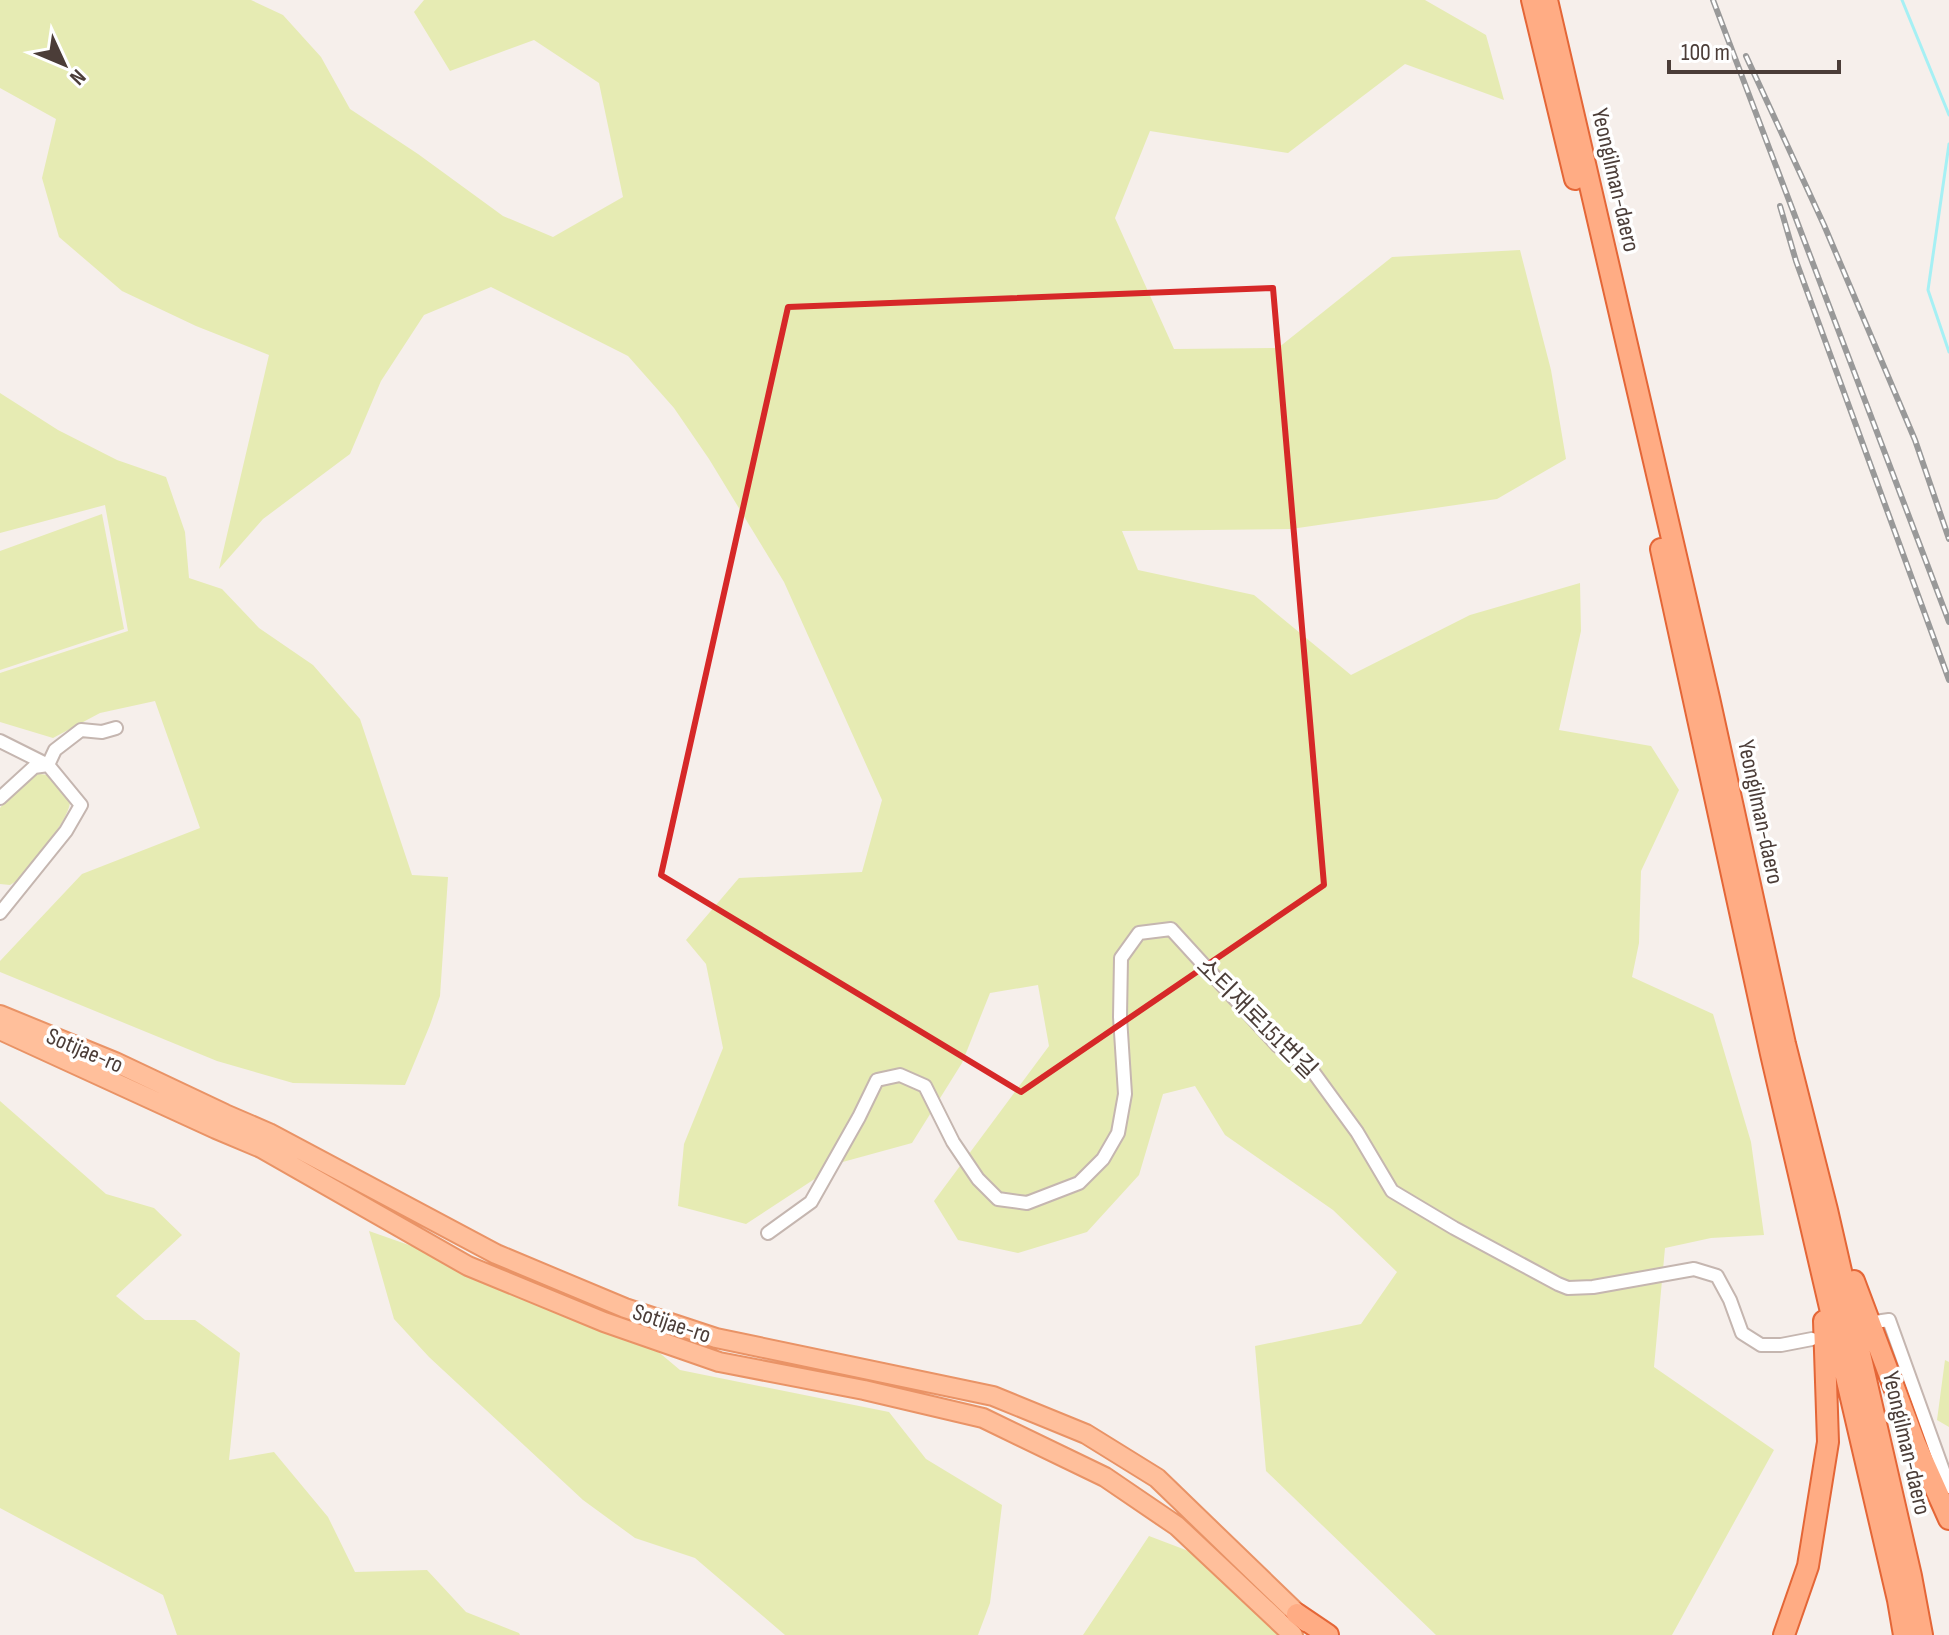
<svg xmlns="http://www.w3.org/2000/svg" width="1949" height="1635" font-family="'Sofia Sans Condensed','Noto Sans KR',sans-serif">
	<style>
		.green { fill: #e6ebb3 }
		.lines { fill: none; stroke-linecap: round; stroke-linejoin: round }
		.stream { stroke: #a6f0f4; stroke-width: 3 }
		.minor-casing { stroke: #c5b6b0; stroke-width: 16 }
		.primary-casing { stroke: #e99366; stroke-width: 22 }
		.trunk-casing { stroke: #e46637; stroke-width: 24 }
		.minor { stroke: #fff; stroke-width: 12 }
		.primary { stroke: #ffbf9b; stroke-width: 18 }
		.trunk { stroke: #ffac84; stroke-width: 20 }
		.rail-casing { stroke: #999; stroke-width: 6 }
		.rail { stroke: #fff; stroke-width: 3; stroke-dasharray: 9; stroke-linecap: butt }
		.marked { fill: none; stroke: #d62828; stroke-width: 6; stroke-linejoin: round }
		.labels { text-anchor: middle; stroke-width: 7; stroke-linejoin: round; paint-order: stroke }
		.street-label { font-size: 24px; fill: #4b3d38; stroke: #fff }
	</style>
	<rect width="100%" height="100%" fill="#f6efeb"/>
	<path class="green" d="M 0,0 L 251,0 L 283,15 L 321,57 L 350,109 L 418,154 L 503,216 L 553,237 L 623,197 L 599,83 L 534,40 L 450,71 L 414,12 L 424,0 L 1425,0 L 1486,35 L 1504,100 L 1405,64 L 1288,153 L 1150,131 L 1115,218 L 1174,349 L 1278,348 L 1392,257 L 1520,250 L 1551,370 L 1566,459 L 1497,499 L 1291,529 L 1122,531 L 1138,570 L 1254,595 L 1351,675 L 1470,615 L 1580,583 L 1581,631 L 1559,730 L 1651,746 L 1679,790 L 1641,871 L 1639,943 L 1632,977 L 1713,1014 L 1751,1142 L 1764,1235 L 1711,1238 L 1665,1248 L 1654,1367 L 1774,1450 L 1672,1635 L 1436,1635 L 1266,1471 L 1255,1346 L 1361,1324 L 1397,1272 L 1333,1210 L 1225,1135 L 1195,1086 L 1163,1094 L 1139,1175 L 1087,1232 L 1018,1253 L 958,1240 L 934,1201 L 1049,1046 L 1038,985 L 990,993 L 962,1063 L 912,1143 L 839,1163 L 746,1224 L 678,1206 L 684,1144 L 723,1048 L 706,964 L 686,940 L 739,878 L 862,872 L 882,800 L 784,582 L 709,459 L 674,408 L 628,356 L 491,287 L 424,315 L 381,381 L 350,454 L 263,519 L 219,569 L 269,355 L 196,326 L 122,291 L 59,237 L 42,178 L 56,119 L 0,88 Z
		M 0,393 L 58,430 L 117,460 L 166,477 L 185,532 L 189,578 L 222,589 L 259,628 L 313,665 L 360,719 L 412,875 L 448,877 L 440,996 L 430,1025 L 405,1085 L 293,1083 L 217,1061 L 0,972 L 0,961 L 82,874 L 200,828 L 155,701 L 100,713 L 53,738 L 0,722 L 0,673 L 128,631 L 105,505 L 0,533 Z
		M 102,514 L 124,629 L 0,670 L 0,551 Z
		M 36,774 C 48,774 55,776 63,786 C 68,791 71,796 70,803 C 67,823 33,862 20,879 L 10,885 L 0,884 L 0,808 L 12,791 L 26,777 Z
		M 0,1101 L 106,1194 L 154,1208 L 182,1235 L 116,1296 L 145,1320 L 195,1320 L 240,1353 L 229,1460 L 274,1452 L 328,1517 L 355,1572 L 427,1570 L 466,1612 L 519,1633 L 520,1635 L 177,1635 L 163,1595 L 0,1508 Z
		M 369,1231 L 619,1319 L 680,1370 L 889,1412 L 926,1459 L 1002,1505 L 990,1603 L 978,1635 L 785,1635 L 695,1558 L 635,1538 L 583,1500 L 429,1357 L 394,1319 Z
		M 1945,1360 L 1949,1362 L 1949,1427 L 1937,1420 Z
		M 1149,1536 L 1199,1555 L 1293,1635 L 1083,1635 Z"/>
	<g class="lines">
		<path class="stream" d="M 1902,0 L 1949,115
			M 1949,144 L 1928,290 L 1949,352"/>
		<defs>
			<path id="minor" d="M 0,741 L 48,765 L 55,750 L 81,730 L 102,732 L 116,728
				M 0,798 L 34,767 L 48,765 L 81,805 L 66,831 L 0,913
				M 768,1233 L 811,1202 L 859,1117 L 877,1080 L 900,1075 L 925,1086 L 953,1142 L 978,1179 L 998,1199 L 1027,1203 L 1079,1183 L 1103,1159 L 1118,1133 L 1125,1094 L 1120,1017 L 1121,958 L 1139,933 L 1171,929 L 1278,1046 L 1311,1069 L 1357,1132 L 1392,1191 L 1454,1228 L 1558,1284 L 1568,1288 L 1593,1287 L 1694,1269 L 1717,1276 L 1730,1300 L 1742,1333 L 1761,1345 L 1781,1345 L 1812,1339
				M 1875,1322 L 1889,1320 L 1949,1487"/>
			<path id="primary" d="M 0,1015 L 115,1062 L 225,1114 L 269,1133 L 496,1254 L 625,1308 L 716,1338 L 993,1396 L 1086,1434 L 1157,1478 L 1306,1622
				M 0,1030 L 216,1129 L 261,1148 L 468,1266 L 604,1322 L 719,1362 L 864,1390 L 983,1418 L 1105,1477 L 1177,1526 L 1293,1635"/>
			<path id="trunk" d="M 1532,0 L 1575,179
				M 1547,0 L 1709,698 L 1785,1044 L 1827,1210 L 1911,1576 L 1922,1635
				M 1661,549 L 1771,1054 L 1898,1600 L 1904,1635
				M 1854,1281 L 1915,1443 L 1949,1519
				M 1297,1614 L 1328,1635
				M 1784,1635 L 1808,1566 L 1828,1442 L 1824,1321"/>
		</defs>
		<use href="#minor" class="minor-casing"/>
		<use href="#primary" class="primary-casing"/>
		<use href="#trunk" class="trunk-casing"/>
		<use href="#minor" class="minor"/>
		<use href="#primary" class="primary"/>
		<use href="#trunk" class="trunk"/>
		<defs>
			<path id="rail" d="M 1713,0 L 1949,622
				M 1746,56 L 1824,225 L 1915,440 L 1949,539
				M 1780,206 L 1796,261 L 1949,680"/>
		</defs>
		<use href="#rail" class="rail-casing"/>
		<use href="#rail" class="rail"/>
	</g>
	<path class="marked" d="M 1273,288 L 1324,885 L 1021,1092 L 661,875 L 788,307 Z"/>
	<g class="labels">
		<g class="street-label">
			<text transform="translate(1616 180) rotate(77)" y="8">Yeongilman-daero</text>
			<text transform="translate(1761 812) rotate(78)" y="8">Yeongilman-daero</text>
			<text transform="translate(1257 1018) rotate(45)" y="8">소티재로151번길</text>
			<text transform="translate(85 1050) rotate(23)" y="8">Sotijae-ro</text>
			<text transform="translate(672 1323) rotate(18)" y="8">Sotijae-ro</text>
			<text transform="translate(1907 1443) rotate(77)" y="8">Yeongilman-daero</text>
		</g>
	</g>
	<g transform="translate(64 64) rotate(134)" stroke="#ffffff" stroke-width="6" paint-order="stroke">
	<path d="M0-6L14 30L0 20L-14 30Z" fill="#4b3d38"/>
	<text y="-12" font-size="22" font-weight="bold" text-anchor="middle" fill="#4b3d38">N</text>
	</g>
	<path d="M1669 60v12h170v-12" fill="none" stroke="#4b3d38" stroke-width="4"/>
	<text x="1681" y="60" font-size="24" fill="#4b3d38" stroke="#ffffff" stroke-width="6" paint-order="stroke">100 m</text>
</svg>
